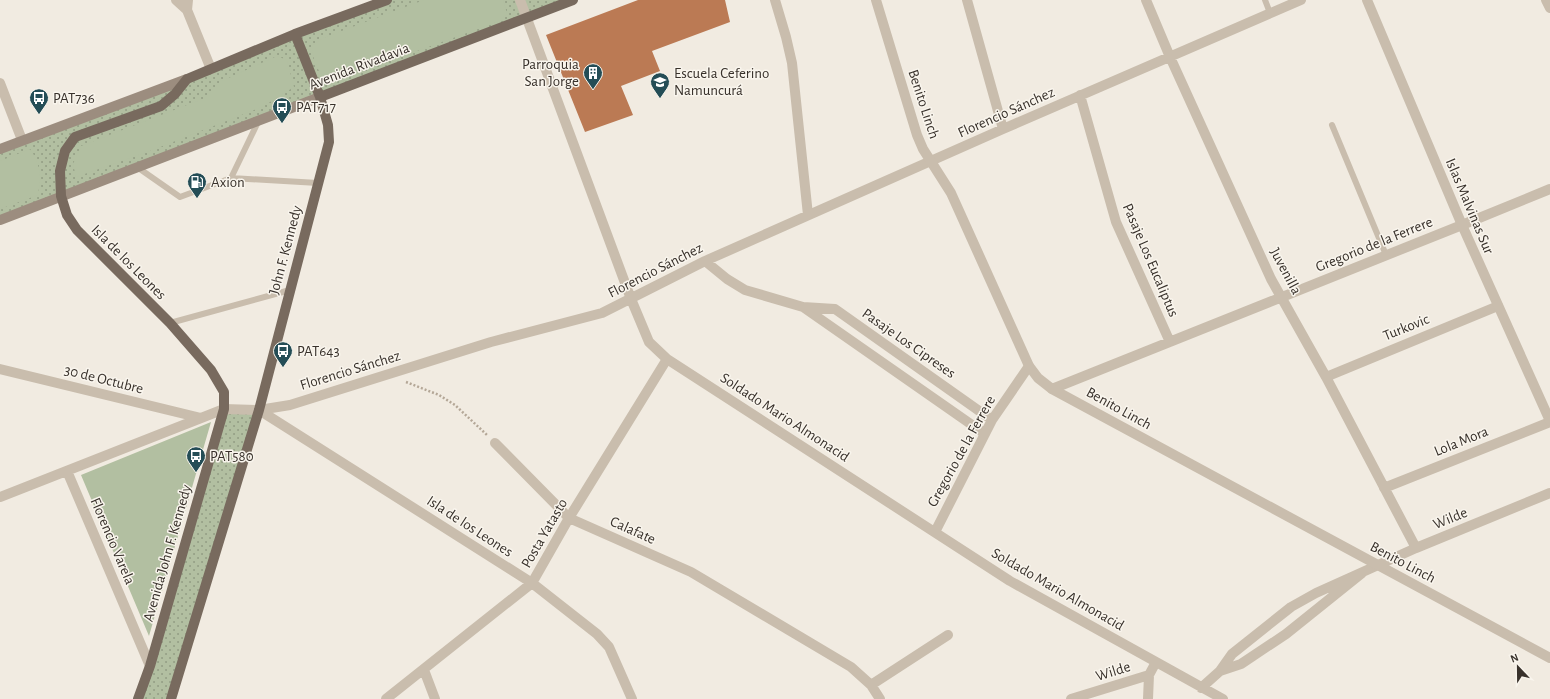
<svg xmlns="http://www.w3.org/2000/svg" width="1550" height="699" font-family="'Alegreya Sans',sans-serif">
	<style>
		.grass { fill: url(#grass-dots) }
		.park { fill: #b2bfa1 }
		.building { fill: #bb7a54 }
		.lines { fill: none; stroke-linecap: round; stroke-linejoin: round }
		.path { stroke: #b4a797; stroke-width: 2.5; stroke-dasharray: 2 2; stroke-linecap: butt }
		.service { stroke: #c9bdad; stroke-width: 6 }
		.minor { stroke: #c9bdad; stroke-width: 10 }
		.tertiary { stroke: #c9bdad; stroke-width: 10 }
		.secondary { stroke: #9c8d7f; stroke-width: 10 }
		.primary { stroke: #786a5e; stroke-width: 10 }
		.labels { text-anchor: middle; stroke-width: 3; stroke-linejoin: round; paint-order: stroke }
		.poi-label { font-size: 15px; fill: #38312b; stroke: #f9f5ed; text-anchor: start }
		.street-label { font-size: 15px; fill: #38312b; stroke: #f9f5ed }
	</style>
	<defs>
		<pattern id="grass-dots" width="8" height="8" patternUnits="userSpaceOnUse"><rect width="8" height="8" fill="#b2bfa1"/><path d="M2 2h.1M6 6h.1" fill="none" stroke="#929c83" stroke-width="1.8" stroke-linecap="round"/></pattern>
	</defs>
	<rect width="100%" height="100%" fill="#f1ebe1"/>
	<path class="grass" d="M 387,0 L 573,0 L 0,220 L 0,149 Z
		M 224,409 L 259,410 L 171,699 L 138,699 Z"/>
	<path class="park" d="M 424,0 L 503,0 L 507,13 L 500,21 L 334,81 L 323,80 L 314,60 L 312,46 L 323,38 Z
		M 277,56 L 287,60 L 294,87 L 262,107 L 150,151 L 76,177 L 73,164 L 81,146 L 205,98 L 222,81 Z
		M 30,149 C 41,164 41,177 38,195 L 0,209 L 0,161 Z
		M 211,422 L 149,636 L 81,475 Z"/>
	<path class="building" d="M 638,0 L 725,0 L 730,22 L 652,51 L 660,71 L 621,86 L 633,115 L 585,132 L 546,35 Z"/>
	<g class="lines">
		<path class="path" d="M 406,382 L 439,395 L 455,405 L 487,435"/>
		<path class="service" d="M 1265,0 L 1270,13
			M 1332,125 L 1386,255
			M 137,167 L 180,197 L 231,178 L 259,120
			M 231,178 L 318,183
			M 170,323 L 290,290"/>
		<path class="minor" d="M 176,0 L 187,10
			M 188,0 L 187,10 L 211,69
			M 520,0 L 631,299 L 649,342 L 667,359 L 1010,581 L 1223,699
			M 775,0 L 786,37 L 792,63 L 808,215
			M 967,0 L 1003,129
			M 1146,0 L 1170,57 L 1271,279 L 1326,377 L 1416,548
			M 1546,0 L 1550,8
			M 0,83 L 22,140
			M 1080,95 L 1116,222 L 1170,342
			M 705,261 L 727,279 L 745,290 L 803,307 L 835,309 L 992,420
			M 803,307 L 985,434
			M 0,369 L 201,418
			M 1326,377 L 1498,306
			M 1052,389 L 1462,225 L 1550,189
			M 259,410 L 532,583 L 597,634 L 609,647 L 632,699
			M 495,443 L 569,518 L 691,572 L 851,667 L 871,685 L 880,699
			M 67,471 L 150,666
			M 1384,488 L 1550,422
			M 0,497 L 224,409 L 259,410 L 290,405 L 491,342 L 602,313 L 705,261 L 1003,129 L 1301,0
			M 935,532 L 992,420 L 1029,366
			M 1362,573 L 1286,634 L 1241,664 L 1220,671 L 1232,654 L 1291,607 L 1316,593 L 1416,548 L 1550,493
			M 424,670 L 435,699
			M 871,685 L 948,635
			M 1201,688 L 1220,671
			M 386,699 L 532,583 L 569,518 L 667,359
			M 1071,699 L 1149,675 L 1156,662
			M 1148,699 L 1149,675"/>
		<path class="tertiary" d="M 876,0 L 917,135 L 923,149 L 951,193 L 1029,366 L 1038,378 L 1052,389 L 1550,658
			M 1367,0 L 1462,225 L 1550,421"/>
		<path class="secondary" d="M 0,149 L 187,79
			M 0,220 L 320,97"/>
		<path class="primary" d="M 320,97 L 573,0
			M 138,699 L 150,666 L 224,409 L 224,392 L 211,370 L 170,323 L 77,230 L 67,215 L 61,196 L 60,171 L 65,151 L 75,137 L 161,106 L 175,94 L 187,79 L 295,34 L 387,0
			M 171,699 L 259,410 L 329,142 L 328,125 L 320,97 L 295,34"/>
	</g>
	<defs>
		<symbol id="building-pin" viewBox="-11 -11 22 30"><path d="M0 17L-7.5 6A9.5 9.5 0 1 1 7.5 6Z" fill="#244d56" stroke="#f9f5ed"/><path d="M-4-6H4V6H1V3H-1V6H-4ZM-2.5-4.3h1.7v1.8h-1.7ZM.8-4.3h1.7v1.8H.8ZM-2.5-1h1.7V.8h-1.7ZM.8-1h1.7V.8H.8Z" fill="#fff"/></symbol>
		<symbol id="school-pin" viewBox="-11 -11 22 30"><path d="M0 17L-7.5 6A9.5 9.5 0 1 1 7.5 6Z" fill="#244d56" stroke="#f9f5ed"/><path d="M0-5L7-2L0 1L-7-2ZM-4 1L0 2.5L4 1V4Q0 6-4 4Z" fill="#fff"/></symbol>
		<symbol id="bus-pin" viewBox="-11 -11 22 30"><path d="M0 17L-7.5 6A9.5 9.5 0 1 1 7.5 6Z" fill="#244d56" stroke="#f9f5ed"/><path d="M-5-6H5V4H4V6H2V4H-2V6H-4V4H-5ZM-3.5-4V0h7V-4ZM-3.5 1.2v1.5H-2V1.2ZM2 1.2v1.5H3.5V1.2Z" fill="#fff"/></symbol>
		<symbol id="fuel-pin" viewBox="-11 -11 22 30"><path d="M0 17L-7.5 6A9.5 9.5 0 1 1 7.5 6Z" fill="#244d56" stroke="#f9f5ed"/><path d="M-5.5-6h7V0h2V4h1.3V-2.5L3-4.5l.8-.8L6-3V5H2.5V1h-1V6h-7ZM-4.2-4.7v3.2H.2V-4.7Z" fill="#fff"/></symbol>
	</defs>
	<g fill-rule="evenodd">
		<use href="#building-pin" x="582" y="62" width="22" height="30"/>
		<use href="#school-pin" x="649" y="71" width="22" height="30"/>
		<use href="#bus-pin" x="28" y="87" width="22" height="30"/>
		<use href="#bus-pin" x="271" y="96" width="22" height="30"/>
		<use href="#fuel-pin" x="186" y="171" width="22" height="30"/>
		<use href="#bus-pin" x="272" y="340" width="22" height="30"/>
		<use href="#bus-pin" x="185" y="445" width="22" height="30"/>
	</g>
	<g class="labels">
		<g class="poi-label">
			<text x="579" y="69" text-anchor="end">Parroquia<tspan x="579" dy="17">San Jorge</tspan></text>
			<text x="674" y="78">Escuela Ceferino<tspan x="674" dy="17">Namuncurá</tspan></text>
			<text x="53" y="103">PAT736</text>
			<text x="296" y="112">PAT717</text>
			<text x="211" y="187">Axion</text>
			<text x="297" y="356">PAT643</text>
			<text x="210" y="461">PAT580</text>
		</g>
		<g class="street-label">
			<text transform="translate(359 66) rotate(-21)" y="5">Avenida Rivadavia</text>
			<text transform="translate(924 104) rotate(72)" y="5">Benito Linch</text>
			<text transform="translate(1006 112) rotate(-24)" y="5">Florencio Sánchez</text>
			<text transform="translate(1470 206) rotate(67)" y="5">Islas Malvinas Sur</text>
			<text transform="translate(1374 244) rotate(-22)" y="5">Gregorio de la Ferrere</text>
			<text transform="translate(285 250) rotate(-75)" y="5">John F. Kennedy</text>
			<text transform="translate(1151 260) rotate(67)" y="5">Pasaje Los Eucaliptus</text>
			<text transform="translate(129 262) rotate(45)" y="5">Isla de los Leones</text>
			<text transform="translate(655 270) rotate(-27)" y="5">Florencio Sánchez</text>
			<text transform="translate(1286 271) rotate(62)" y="5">Juvenilla</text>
			<text transform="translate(1406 327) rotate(-22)" y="5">Turkovic</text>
			<text transform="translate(909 343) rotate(35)" y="5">Pasaje Los Cipreses</text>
			<text transform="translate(350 370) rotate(-17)" y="5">Florencio Sánchez</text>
			<text transform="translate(104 379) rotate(14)" y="5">30 de Octubre</text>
			<text transform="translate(1119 408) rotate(29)" y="5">Benito Linch</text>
			<text transform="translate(785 417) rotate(33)" y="5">Soldado Mario Almonacid</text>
			<text transform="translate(1461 441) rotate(-22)" y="5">Lola Mora</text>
			<text transform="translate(961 451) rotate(-61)" y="5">Gregorio de la Ferrere</text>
			<text transform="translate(1450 518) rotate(-22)" y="5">Wilde</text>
			<text transform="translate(470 526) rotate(33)" y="5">Isla de los Leones</text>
			<text transform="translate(633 530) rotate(24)" y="5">Calafate</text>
			<text transform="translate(544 533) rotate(-60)" y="5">Posta Yatasto</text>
			<text transform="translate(113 541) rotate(67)" y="5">Florencio Varela</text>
			<text transform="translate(167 553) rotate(-74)" y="5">Avenida John F. Kennedy</text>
			<text transform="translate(1403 562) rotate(28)" y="5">Benito Linch</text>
			<text transform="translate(1058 589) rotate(30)" y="5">Soldado Mario Almonacid</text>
			<text transform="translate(1113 671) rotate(-17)" y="5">Wilde</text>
		</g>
	</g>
	<g transform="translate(1518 667) rotate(338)" stroke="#f9f5ed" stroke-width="3" paint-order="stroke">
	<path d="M0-3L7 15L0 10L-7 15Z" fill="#38312b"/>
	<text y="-6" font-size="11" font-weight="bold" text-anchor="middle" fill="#38312b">N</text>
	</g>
</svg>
